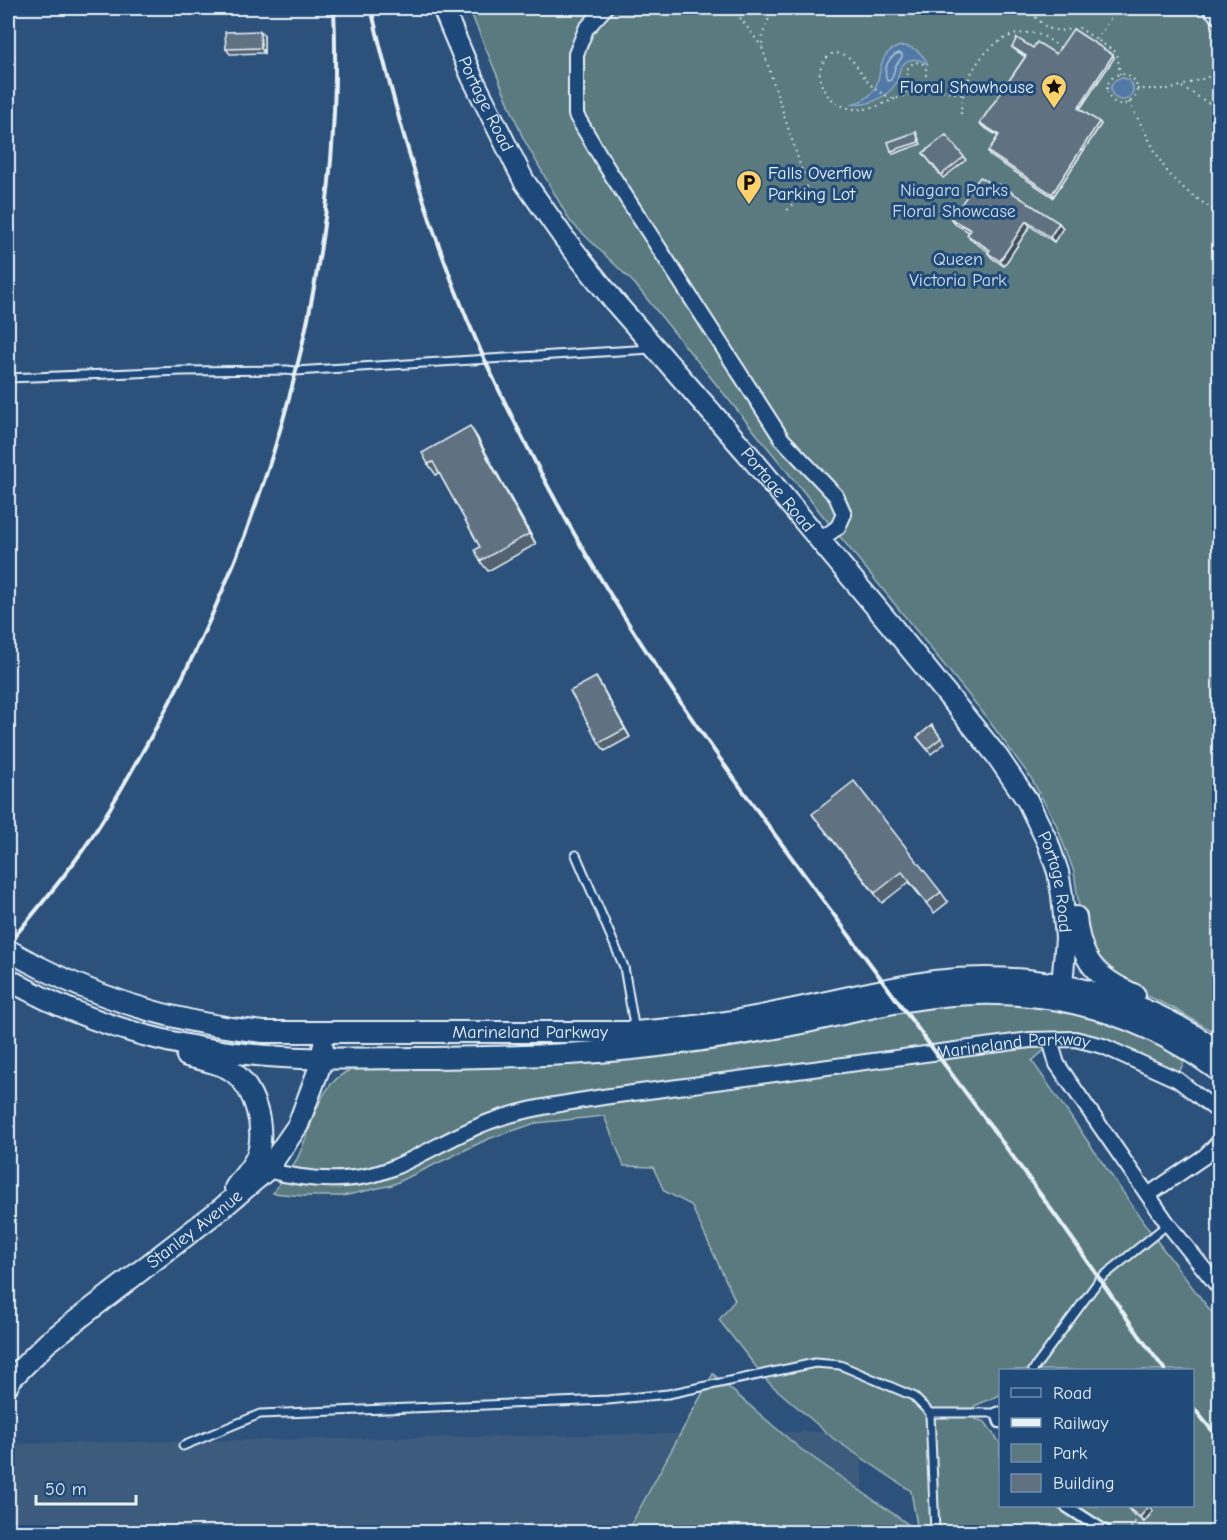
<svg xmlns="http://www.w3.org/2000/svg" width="1227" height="1540" font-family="'Comic Neue',sans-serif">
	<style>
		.built { fill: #3c5c7d }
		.green { fill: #5a7a7f; stroke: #a1b6bc; stroke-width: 1.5 }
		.water { fill: #5179a5; stroke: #8da9c6; stroke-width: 1.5 }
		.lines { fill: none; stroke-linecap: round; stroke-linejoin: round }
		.shore { stroke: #acc1d7; stroke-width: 1.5 }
		.service-casing { stroke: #e8f1f8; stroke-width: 11 }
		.pedestrian-casing { stroke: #e8f1f8; stroke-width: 15 }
		.minor-casing { stroke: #e8f1f8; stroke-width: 18 }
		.secondary-casing { stroke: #e8f1f8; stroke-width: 24 }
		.path { stroke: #e8f1f8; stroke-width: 2; stroke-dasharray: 1.5 4.5; stroke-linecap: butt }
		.service { stroke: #1f4a7a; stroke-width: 7 }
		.pedestrian { stroke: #1f4a7a; stroke-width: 10 }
		.minor { stroke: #1f4a7a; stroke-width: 14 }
		.secondary { stroke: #1f4a7a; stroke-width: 20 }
		.rail { stroke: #e8f1f8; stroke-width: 4 }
		.wall { fill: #53626f; stroke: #e8f1f8; stroke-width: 1.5 }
		.shaded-wall { fill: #43505a; stroke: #e8f1f8; stroke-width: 1.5 }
		.building { fill: #607281; stroke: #e8f1f8; stroke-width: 1.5 }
		.labels { text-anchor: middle; stroke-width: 6; stroke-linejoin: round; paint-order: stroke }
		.poi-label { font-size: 18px; fill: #e8f1f8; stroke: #1f4a7a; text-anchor: end }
		.street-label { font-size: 18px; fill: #e8f1f8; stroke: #1f4a7a }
		.park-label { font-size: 18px; fill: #d3dfe6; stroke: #1f4a7a }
	</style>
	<rect width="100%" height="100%" fill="#2c527b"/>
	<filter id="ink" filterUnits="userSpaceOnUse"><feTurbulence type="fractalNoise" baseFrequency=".0167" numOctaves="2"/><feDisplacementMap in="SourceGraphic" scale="12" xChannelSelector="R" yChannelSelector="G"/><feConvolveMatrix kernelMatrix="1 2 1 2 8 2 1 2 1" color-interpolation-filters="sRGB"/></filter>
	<g filter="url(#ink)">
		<path class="built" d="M 861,1431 L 863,1532 L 8,1532 L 8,1444 Z"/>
		<path class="green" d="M 469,8 L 1219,8 L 1219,1035 L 1173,1008 L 1127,986 L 1105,973 L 1083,935 L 1074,872 L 1056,824 L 1031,778 L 984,714 L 634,283 L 570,221 L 523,138 Z
			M 1017,1000 L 1078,1010 L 1137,1030 L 1186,1057 L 1177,1077 L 1062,1035 L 1032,1061 L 1154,1237 L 1219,1322 L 1219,1532 L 1116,1532 L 1076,1506 L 1192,1506 L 1192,1370 L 1000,1370 L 1000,1395 L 974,1406 L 975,1419 L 985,1422 L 1000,1443 L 1000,1506 L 1054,1506 L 1094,1532 L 627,1532 L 713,1374 L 798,1447 L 918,1531 L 911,1491 L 834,1439 L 768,1382 L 719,1320 L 735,1300 L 691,1205 L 664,1191 L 653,1167 L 624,1166 L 604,1116 L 536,1123 L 488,1139 L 392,1185 L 343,1196 L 304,1196 L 273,1193 C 280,1182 290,1171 297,1159 C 313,1129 317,1081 353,1069 C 373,1062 393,1064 413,1064 L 912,1006 Z"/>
		<path class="water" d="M 901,46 C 915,46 923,53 928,65 C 919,57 906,57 900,69 C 898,74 899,79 896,83 C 888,97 867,107 851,104 C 895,95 865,55 901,46 Z
			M1111 89a11 11 0 1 1 22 0a11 11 0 1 1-22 0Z"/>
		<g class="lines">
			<path class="shore" d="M 899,53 L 902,54 L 902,57 L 896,65 L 891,80 L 887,81 C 883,70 887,57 899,53 Z"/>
			<defs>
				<path id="service" d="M 8,378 L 182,371 L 287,370 L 295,371 L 651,349
					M 576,855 L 624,967 L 635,1031
					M 1033,1370 L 1100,1279 L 1168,1224
					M 930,1413 L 935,1532
					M 183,1446 L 260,1414 L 608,1400 L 668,1394 L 815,1363 L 840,1365 L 913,1396 L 930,1413 L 997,1413 L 999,1411"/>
				<path id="pedestrian" d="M 997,1413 L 1000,1422
					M 1066,1506 L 1106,1532"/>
				<g id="minor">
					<path d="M 605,8 L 586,29 L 576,54 L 576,115 L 606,166 L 782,439 L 836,496 L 844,514 L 838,527 L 820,540"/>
					<path d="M 1050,1040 L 1057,1064 L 1168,1224 L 1220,1289"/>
					<path id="s1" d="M 267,1170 C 308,1181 357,1185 397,1166 C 429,1152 458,1133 491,1121 C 527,1108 566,1103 603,1097 L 1030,1040 L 1075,1039 L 1103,1046 L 1178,1080 L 1220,1113"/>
					<path d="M 1148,1195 L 1205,1156 L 1220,1141"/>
				</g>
				<g id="secondary">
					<path id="s2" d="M 443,8 L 472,77 L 524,181 L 564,238 L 613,300 L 747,453 L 890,624 L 997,756 L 1027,800 L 1048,843 L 1058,872 L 1062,895 L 1066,938 L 1061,997"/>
					<path d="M 1214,8 L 1220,14"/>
					<path d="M 1076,917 C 1080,960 1096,978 1135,995"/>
					<path id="s3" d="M 8,950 C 87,996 173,1023 264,1032 L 635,1032 C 671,1029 708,1025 744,1019 C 808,1008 871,990 935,981 C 1033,969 1140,993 1220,1053"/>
					<path d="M 8,979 C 91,1027 186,1052 282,1057 C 328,1060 375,1058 420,1058 C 500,1057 579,1056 658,1046 C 708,1040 758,1032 807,1022 C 842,1015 876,1005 911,1000 C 1024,982 1127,1002 1220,1072"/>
					<path d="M 187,1056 C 199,1059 215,1062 227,1068 C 254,1082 268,1130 256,1158 C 251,1168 241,1179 235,1188"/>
					<path id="s4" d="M 8,1385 L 11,1379 L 47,1343 L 222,1208 L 267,1170 L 298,1125 L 323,1058 L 323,1048"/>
				</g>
			</defs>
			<use href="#service" class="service-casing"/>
			<use href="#pedestrian" class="pedestrian-casing"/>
			<use href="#minor" class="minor-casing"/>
			<use href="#secondary" class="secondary-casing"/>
			<path class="path" d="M 733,8 L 762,47
				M 773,8 L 763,33 L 762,47 L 802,171 L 812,181 L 785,213
				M 1028,8 L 1032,14 L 1047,28 L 1059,31 L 1079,28 L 1117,53 L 1120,74
				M 1114,8 L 1121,11 L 1129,8
				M 1096,40 L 1116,10
				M1107 89a15 15 0 1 1 30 0a15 15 0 1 1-30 0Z
				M 1182,87 L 1220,110
				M 1137,89 L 1172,89 L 1220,73
				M 906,93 L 908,68 L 914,62 L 922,63 L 926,69 L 926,88
				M 895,99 C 882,104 869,111 854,109 C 826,106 806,73 831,54 C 853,49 858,73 871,85 C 877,91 884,95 892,98 L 895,99 L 930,87 L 963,95
				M 1129,102 L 1162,164 L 1169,174 L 1188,192 L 1220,215
				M 961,114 C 961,77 990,30 1032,33 C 1043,34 1052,42 1061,48
				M 1127,1532 L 1136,1521"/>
			<use href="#service" class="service"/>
			<use href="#pedestrian" class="pedestrian"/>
			<use href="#minor" class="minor"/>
			<use href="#secondary" class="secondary"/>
			<path class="rail" d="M 371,8 C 401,136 439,266 497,386 C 528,450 562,515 599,576 C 691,728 802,870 907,1014 C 961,1087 1016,1159 1068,1233 C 1101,1279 1130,1326 1165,1370
				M 8,944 C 31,917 54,889 75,861 C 104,822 128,777 152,735 C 274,515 345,260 334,8
				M 1192,1406 L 1220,1440"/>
		</g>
		<path class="wall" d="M 260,31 L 264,36 L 264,53 L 230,54 L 226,49 Z
			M 1012,47 L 1033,48 L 1056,54 L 1114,58 L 1080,109 L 1099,122 L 1101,124 L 1053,197 L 989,155 L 988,152 L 998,136 L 982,126 L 980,123 L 1025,57 L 1014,49 Z
			M 916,132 L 921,144 L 893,154 L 891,151 Z
			M 946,135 L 966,160 L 943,178 L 923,153 Z
			M 997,188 L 1059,223 L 1063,228 L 1054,242 L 1030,226 L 1004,266 L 992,258 L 988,253 L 989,252 L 971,240 L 967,235 L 969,232 L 955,224 L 951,219 Z
			M 477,437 L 536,544 L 488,571 L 480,561 L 480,547 L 439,473 L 436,475 L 428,464 Z
			M 601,685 L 630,737 L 605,751 L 599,743 Z
			M 932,725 L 945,743 L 931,754 L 917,737 Z
			M 812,814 L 941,892 L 948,902 L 934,913 L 909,882 L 882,903 Z
			M 1128,1508 L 1153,1511 L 1144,1522 L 1132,1513 Z"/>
		<path class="shaded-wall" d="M 260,31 L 264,36 L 264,53 L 261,48 Z
			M 1113,55 L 1114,58 L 1079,110 L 1078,108 Z
			M 1099,122 L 1101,124 L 1053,197 L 1052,194 Z
			M 1026,221 L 1030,226 L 1004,266 L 1000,261 Z
			M 1059,223 L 1063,228 L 1054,242 L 1050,237 Z
			M 470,426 L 477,437 L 536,544 L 529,534 Z
			M 596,677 L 601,685 L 630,737 L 625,729 Z
			M 1149,1506 L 1153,1511 L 1144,1522 L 1140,1517 Z"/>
		<path class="building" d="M 1073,29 L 1113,55 L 1078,108 L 1099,122 L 1052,194 L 988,152 L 999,135 L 980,123 L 1026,56 L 1012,47 L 1017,38 L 1033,48 L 1037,42 L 1056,54 Z
			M 260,31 L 261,48 L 226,49 L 225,32 Z
			M 916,132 L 919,142 L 891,151 L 888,142 Z
			M 946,135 L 964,157 L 941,175 L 923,153 Z
			M 980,177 L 997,188 L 999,184 L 1059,223 L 1050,237 L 1026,221 L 1000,261 L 988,253 L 990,250 L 967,235 L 971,230 L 951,219 Z
			M 470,426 L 529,534 L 480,561 L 475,550 L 480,547 L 433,462 L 428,464 L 422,453 Z
			M 596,677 L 625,729 L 599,743 L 570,691 Z
			M 932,725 L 941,738 L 927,749 L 917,737 Z
			M 854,781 L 941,892 L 927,903 L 902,872 L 875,893 L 812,814 Z
			M 1130,1506 L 1149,1506 L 1140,1517 L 1128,1508 Z"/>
	</g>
	<defs>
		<symbol id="sight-pin" viewBox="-11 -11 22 30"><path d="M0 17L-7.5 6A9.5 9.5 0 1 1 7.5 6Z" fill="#ffd166" stroke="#1f4a7a"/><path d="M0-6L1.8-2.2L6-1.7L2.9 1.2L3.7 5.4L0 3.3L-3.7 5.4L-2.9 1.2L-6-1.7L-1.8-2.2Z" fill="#111"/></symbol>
		<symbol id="parking-pin" viewBox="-11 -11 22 30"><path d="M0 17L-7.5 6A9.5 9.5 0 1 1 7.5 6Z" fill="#ffd166" stroke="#1f4a7a"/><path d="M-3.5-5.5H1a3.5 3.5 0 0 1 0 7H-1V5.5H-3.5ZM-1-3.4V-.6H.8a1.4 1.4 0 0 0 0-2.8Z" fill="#111"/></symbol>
	</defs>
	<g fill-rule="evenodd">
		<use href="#sight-pin" x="1039" y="72" width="30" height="40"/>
		<use href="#parking-pin" x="734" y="168" width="30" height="40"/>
	</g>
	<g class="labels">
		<g class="poi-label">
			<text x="1034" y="93">Floral Showhouse</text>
			<text x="768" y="179" text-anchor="start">Falls Overflow<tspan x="768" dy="21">Parking Lot</tspan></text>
		</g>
		<g class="street-label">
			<text dy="6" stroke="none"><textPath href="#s2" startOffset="105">Portage Road</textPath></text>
			<text dy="6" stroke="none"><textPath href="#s2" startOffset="591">Portage Road</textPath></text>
			<text dy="6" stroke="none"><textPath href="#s2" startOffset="1077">Portage Road</textPath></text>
			<text dy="6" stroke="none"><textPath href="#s3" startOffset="537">Marineland Parkway</textPath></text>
			<text dy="6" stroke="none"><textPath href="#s1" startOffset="765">Marineland Parkway</textPath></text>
			<text dy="6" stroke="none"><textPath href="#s4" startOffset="244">Stanley Avenue</textPath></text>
		</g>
		<g class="park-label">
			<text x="954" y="196">Niagara Parks<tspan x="954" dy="21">Floral Showcase</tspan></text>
			<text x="958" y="265">Queen<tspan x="958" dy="21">Victoria Park</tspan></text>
		</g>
	</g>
	<rect width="1227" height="1540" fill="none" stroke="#1f4a7a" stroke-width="30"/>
	<rect x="15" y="15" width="1197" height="1510" fill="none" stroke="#e8f1f8" stroke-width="2" filter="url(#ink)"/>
	<rect x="999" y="1369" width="195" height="138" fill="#1f4a7a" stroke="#6f8dac" stroke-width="1.5"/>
	<rect x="1011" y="1388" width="30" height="9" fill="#1f4a7a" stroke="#6f8dac" stroke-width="1.5"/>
	<text x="1053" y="1399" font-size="18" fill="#e8f1f8">Road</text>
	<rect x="1011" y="1418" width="30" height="9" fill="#e8f1f8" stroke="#6f8dac" stroke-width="1.5"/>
	<text x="1053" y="1429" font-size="18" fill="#e8f1f8">Railway</text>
	<rect x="1011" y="1444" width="30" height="18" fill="#5a7a7f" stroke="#6f8dac" stroke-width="1.5"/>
	<text x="1053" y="1459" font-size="18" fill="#e8f1f8">Park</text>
	<rect x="1011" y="1474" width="30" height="18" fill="#607281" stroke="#6f8dac" stroke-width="1.5"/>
	<text x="1053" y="1489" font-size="18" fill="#e8f1f8">Building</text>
	<path d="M36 1495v9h100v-9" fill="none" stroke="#e8f1f8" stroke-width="3"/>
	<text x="45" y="1495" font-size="18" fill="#e8f1f8" stroke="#1f4a7a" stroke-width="4.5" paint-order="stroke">50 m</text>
</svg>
